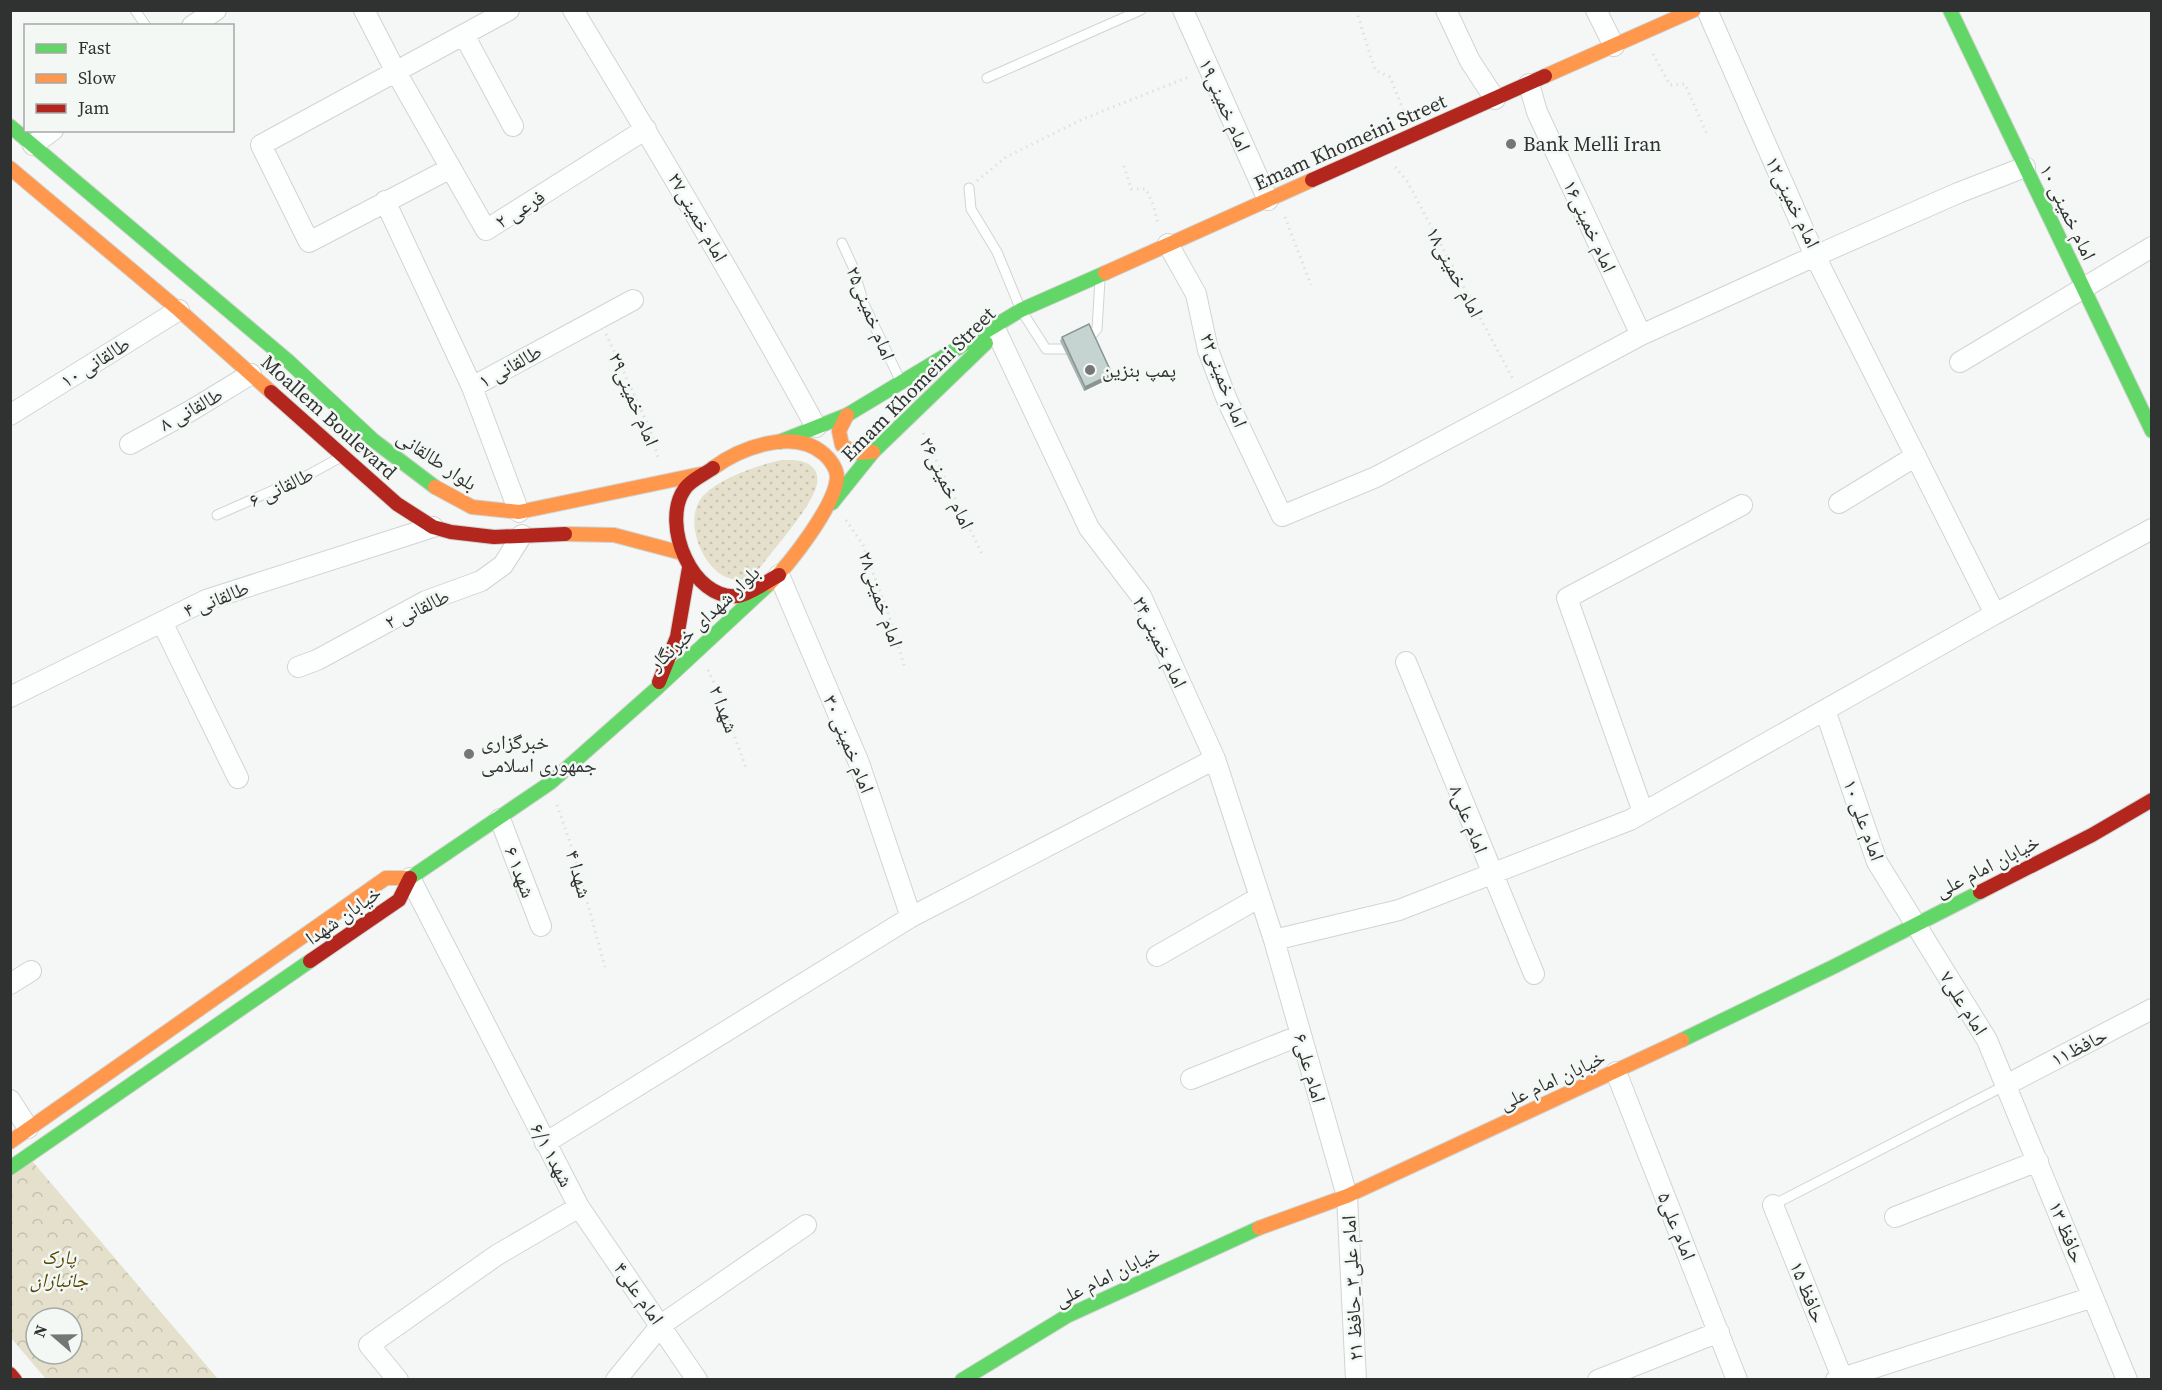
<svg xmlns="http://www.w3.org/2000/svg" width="2162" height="1390" font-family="'Source Serif 4','Noto Naskh Arabic',serif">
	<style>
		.grass { fill: url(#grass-dots) }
		.park { fill: url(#park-crowns); fill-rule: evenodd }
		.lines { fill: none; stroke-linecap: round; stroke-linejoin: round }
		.lane-casing { stroke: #d1d4d2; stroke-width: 11 }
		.street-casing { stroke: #d1d4d2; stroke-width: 22 }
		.fast-casing { stroke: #d1d4d2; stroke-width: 16 }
		.slow-casing { stroke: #d1d4d2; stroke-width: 16 }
		.jam-casing { stroke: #d1d4d2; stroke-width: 16 }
		.path { stroke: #dfe0df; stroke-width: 3; stroke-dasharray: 1.5 4.5; stroke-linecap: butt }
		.lane { stroke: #fdfefe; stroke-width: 9 }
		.street { stroke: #fdfefe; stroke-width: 20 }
		.fast { stroke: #63d668; stroke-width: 14 }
		.slow { stroke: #ff974d; stroke-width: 14 }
		.jam { stroke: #b3261e; stroke-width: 14 }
		.wall { fill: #a9b6b4 }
		.shaded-wall { fill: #8a9492 }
		.building { fill: #c5d4d1; stroke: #8a9492; stroke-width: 1.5 }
		.poi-dot { fill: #757776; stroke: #f3f8f5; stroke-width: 2 }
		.labels { text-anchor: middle; stroke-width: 5; stroke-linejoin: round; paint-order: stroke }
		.street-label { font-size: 20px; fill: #303231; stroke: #f3f8f5 }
		.poi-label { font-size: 20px; fill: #303231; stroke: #f3f8f5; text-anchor: start }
		.park-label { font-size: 20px; font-style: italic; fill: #564700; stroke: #f3f8f5 }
	</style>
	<defs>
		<pattern id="grass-dots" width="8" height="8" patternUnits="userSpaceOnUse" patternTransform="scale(1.5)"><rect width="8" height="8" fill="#e4e0cc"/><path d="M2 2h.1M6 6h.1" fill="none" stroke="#c4c1b0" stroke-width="1.8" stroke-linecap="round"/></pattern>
		<pattern id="park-crowns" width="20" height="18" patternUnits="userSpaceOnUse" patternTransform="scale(1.5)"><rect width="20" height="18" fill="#e4e0cc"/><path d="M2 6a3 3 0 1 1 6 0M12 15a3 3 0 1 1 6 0" fill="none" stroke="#c4c1b0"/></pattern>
	</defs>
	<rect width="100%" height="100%" fill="#f4f7f5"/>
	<path class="grass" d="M 781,460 C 792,460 808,459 815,470 C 818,475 818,482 816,488 C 807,513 771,552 754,575 C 750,576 745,579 741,580 C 707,582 684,527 699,502 C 710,481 759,465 781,460 Z"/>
	<path class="park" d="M 27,1155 L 218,1379 L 46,1379 L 11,1338 L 11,1168 ZM 36,1318 L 72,1318 L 72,1354 L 36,1354 Z"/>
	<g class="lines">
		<defs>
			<path id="lane" d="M 135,10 L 146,26
				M 987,78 L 1141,10
				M 969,188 L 971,209 L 997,252 L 1021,310 L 1046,349 L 1075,349
				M 842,243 L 853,267 L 864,304 L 900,380
				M 1085,343 L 1097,329 L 1100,280
				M 217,515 L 310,474 L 341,457
				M 1773,1205 L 2006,1085"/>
			<path id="street" d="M 364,10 L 396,72 L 486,230 L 646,129
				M 573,10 C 657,148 739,286 816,427
				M 1183,10 L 1268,200
				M 1446,10 L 1470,61 L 1495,99
				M 1596,10 L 1614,46
				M 1707,10 L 1815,256 L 1958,193 L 2025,167
				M 192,26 L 216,10
				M 464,35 L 513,126
				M 1529,84 L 1537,112 L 1641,335
				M 33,145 L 53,130
				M 451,168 L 309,242 L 261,145 L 509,10
				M 385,201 L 472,387
				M 1168,244 L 1196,294 L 1208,350 L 1227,400 L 1282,516 L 1376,477 L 1641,335 L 1815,256 L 1995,614 L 2152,529
				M 997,333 L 1089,528 L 1141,596 L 1215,759 L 1274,940 L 1347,1196 L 1356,1380
				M 1960,362 L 2152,247
				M 10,415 L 179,310
				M 130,444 L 192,410 L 251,374
				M 1839,503 L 1916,456
				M 519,512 L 472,387 L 633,300
				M 779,575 L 859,763 L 911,917
				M 162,622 L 238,778
				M 1406,662 L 1534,974
				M 298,667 L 317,660 L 426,601 L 481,581 L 503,565 L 522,535
				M 10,697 L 206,600 L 433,527
				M 1825,710 L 1877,862 L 1987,1040 L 2127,1380
				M 1643,812 L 1567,598 L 1742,505
				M 500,819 L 541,926
				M 1274,940 L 1399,910 L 1630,820 L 1995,614
				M 1157,956 L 1260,897
				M 10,984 L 31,971
				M 1616,1072 L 1737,1380
				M 1191,1079 L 1301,1035
				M 2006,1085 L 2152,1009
				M 10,1100 L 28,1128
				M 545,1143 L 911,917 L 1215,759
				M 1773,1205 L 1843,1380
				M 579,1207 L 697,1380
				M 1895,1217 L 2038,1161
				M 398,1380 L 369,1345 L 497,1255 L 579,1207 L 410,878
				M 616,1380 L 661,1325 L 806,1225
				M 1598,1380 L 1719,1332
				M 1836,1380 L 2093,1297"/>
			<path id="fast" d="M 1950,10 L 2152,431
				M 10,126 L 287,360 L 373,440 L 435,487
				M 779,442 L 847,415 L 1021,310 L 1105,273
				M 832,503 L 873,452 L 986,343
				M 410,878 L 550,783 L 655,690 L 769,584
				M 1682,1040 L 1835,966 L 1980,892
				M 10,1168 L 310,961
				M 962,1380 L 1067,1316 L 1259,1228"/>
			<path id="slow" d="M 1545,76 L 1694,10
				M 10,168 L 179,310 L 271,392
				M 1105,273 L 1312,180
				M 847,415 L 839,431 L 842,445 L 854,453 L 873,452
				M 713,468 C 742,447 794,428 824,454 C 830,459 837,469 837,477 C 836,505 789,565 769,584
				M 435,487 L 472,507 L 519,512 L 701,474
				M 565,534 L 614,535 L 682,553
				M 10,1142 L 386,878 L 410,878
				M 1259,1228 L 1347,1196 L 1682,1040"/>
			<path id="jam" d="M 1312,180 L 1545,76
				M 271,392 L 397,504 L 433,527 L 451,532 L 494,537 L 565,534
				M 713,468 C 705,474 689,481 684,490 C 661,524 692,601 738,596 C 751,594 767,581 779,575
				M 659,682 L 677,637 L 689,568
				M 1980,892 L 2092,835 L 2152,800
				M 310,961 L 399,900 L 410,878
				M 10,1374 L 15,1380"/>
		</defs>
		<use href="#lane" class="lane-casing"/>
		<use href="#street" class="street-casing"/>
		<use href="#fast" class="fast-casing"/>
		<use href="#slow" class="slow-casing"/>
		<use href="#jam" class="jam-casing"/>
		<path class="path" d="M 1356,10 L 1375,70 L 1390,77 L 1405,114
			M 1653,54 L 1670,85 L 1685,84 L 1708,137
			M 1124,166 L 1131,189 L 1146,189 L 1153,204 L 1158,224
			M 1395,167 L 1407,181 L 1514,381
			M 977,181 L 1006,157 L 1083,119 L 1191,76
			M 1285,217 L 1311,285
			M 606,334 L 649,427 L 659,460
			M 923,433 L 982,554
			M 846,520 L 863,545 L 889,616 L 905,668
			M 708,670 L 721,698 L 747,771
			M 557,805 L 575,857 L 605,967"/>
		<use href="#lane" class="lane"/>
		<use href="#street" class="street"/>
		<use href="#fast" class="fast"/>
		<use href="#slow" class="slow"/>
		<use href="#jam" class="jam"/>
	</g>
	<path class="wall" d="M 1062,337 L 1111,378 L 1084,391 L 1060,341 Z"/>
	<path class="shaded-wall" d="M 1112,374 L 1111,378 L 1084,391 L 1085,387 Z"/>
	<path class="building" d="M 1089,324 L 1112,374 L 1085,387 L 1062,337 Z"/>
	<g class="poi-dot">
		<circle cx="1511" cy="144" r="6"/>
		<circle cx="1090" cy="370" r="6"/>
		<circle cx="469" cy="754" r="6"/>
	</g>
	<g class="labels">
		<g class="street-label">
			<text transform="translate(1225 105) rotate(66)" y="7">امام خمینی۱۹</text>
			<text transform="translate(1350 142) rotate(-24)" y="7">Emam Khomeini Street</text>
			<text transform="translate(1793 202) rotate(64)" y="7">امام خمینی۱۲</text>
			<text transform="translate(520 209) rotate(-32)" y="7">فرعی ۲</text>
			<text transform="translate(2068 212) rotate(64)" y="7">امام خمینی ۱۰</text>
			<text transform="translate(698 217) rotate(60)" y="7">امام خمینی۲۷</text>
			<text transform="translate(1590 226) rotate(65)" y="7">امام خمینی۱۶</text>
			<text transform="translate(1455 272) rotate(62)" y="7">امام خمینی۱۸</text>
			<text transform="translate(871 313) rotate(68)" y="7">امام خمینی۲۵</text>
			<text transform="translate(95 362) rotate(-32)" y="7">طالقانی ۱۰</text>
			<text transform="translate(510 366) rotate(-29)" y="7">طالقانی ۱</text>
			<text transform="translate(1224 380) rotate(69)" y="7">امام خمینی۲۲</text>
			<text transform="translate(918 384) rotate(-45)" y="7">Emam Khomeini Street</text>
			<text transform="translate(634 399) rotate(67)" y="7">امام خمینی۲۹</text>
			<text transform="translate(191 409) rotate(-29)" y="7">طالقانی ۸</text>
			<text transform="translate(329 417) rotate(42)" y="7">Moallem Boulevard</text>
			<text transform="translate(437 460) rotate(34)" y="7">بلوار طالقانی</text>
			<text transform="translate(947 483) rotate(64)" y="7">امام خمینی۲۶</text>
			<text transform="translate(281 487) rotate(-25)" y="7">طالقانی ۶</text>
			<text transform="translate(216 599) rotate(-21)" y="7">طالقانی ۴</text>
			<text transform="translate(881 599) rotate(71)" y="7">امام خمینی۲۸</text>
			<text transform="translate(417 609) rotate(-25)" y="7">طالقانی ۲</text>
			<text transform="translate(704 618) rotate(-43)" y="7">بلوار شهدای خبرنگار</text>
			<text transform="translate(1160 642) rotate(64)" y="7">امام خمینی۲۴</text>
			<text transform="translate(724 709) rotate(69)" y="7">شهدا ۲</text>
			<text transform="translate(849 744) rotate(68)" y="7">امام خمینی ۳۰</text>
			<text transform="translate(1469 819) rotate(68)" y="7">امام علی۸</text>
			<text transform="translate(1864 820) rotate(70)" y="7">امام علی ۱۰</text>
			<text transform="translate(1987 866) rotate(-27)" y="7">خیابان امام علی</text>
			<text transform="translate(520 872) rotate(69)" y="7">شهد۱ ۶</text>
			<text transform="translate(579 874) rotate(74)" y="7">شهدا ۴</text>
			<text transform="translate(343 915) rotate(-35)" y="7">خیابان شهدا</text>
			<text transform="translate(1964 1003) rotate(58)" y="7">امام علی۷</text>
			<text transform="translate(2079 1047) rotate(-27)" y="7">حافظ۱۱</text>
			<text transform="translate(1310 1068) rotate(74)" y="7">امام علی۶</text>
			<text transform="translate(1552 1080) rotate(-25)" y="7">خیابان امام علی</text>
			<text transform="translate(552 1155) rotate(62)" y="7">شهد۱ ۶/۱</text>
			<text transform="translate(1677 1226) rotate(68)" y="7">امام علی۵</text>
			<text transform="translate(2067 1232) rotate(68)" y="7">حافظ ۱۳</text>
			<text transform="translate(1107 1276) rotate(-26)" y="7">خیابان امام علی</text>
			<text transform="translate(1352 1288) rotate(-93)" y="7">امام علی۳_حافظ ۲۱</text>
			<text transform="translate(1808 1292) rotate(68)" y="7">حافظ ۱۵</text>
			<text transform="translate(639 1293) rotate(55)" y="7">امام علی۴</text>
		</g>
		<g class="poi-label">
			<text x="1523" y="151">Bank Melli Iran</text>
			<text x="1102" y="377">پمپ بنزین</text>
			<text x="481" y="749">خبرگزاری<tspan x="481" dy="23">جمهوری اسلامی</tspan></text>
		</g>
		<g class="park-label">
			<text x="59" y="1264">پارک<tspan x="59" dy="23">جانبازان</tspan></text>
		</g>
	</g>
	<rect width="2162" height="1390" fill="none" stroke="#303231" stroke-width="24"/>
	<rect x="24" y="24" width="210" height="108" fill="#f3f8f5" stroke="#a5a9a7" stroke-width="1.5"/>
	<rect x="36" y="44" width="30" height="9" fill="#63d668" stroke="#a5a9a7" stroke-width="1.5"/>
	<text x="78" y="54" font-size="18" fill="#303231">Fast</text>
	<rect x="36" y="74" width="30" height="9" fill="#ff974d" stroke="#a5a9a7" stroke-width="1.5"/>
	<text x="78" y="84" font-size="18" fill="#303231">Slow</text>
	<rect x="36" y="104" width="30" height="9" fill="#b3261e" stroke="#a5a9a7" stroke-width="1.5"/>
	<text x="78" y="114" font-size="18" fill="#303231">Jam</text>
	<g transform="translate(54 1336) rotate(290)"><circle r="28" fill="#f3f8f5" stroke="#a5a9a7" stroke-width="1.5"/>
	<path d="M0-4.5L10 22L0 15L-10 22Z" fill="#757776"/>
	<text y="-9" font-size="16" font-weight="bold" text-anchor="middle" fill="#303231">N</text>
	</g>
</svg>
